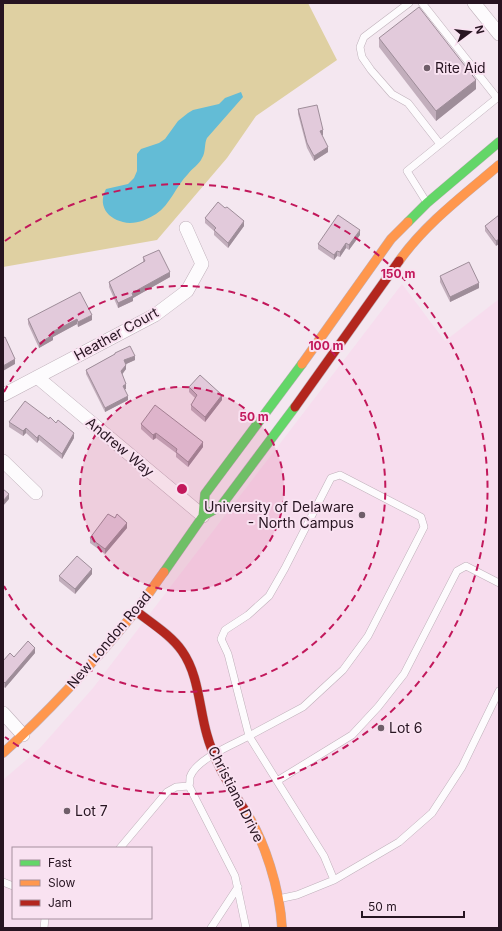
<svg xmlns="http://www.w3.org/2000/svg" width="502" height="931" font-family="Inter,sans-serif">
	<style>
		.built { fill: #f7ddee; fill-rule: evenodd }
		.green { fill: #dfd0a2 }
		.water { fill: #63bcd6 }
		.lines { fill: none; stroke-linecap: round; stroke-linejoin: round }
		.lane-casing { stroke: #bfb0ba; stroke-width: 8 }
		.street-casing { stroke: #bfb0ba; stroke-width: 14 }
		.fast-casing { stroke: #bfb0ba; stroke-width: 10 }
		.slow-casing { stroke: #bfb0ba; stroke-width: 10 }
		.jam-casing { stroke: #bfb0ba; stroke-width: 10 }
		.lane { stroke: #fdfbfd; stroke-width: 7 }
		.street { stroke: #fdfbfd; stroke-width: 13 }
		.fast { stroke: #63d668; stroke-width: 9 }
		.slow { stroke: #ff974d; stroke-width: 9 }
		.jam { stroke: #b3261e; stroke-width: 9 }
		.wall { fill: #c2aebc }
		.shaded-wall { fill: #9e8d99 }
		.building { fill: #e2cadb; stroke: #9e8d99 }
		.ring { fill: none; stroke: #c2185b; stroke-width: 2; stroke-dasharray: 7 5 }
		.poi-dot { fill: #6f5e69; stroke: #f9e2f1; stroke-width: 1.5 }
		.labels { text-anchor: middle; stroke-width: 4; stroke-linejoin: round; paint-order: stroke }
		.poi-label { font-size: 14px; fill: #271421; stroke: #f9e2f1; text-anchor: start }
		.street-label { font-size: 14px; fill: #271421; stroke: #f9e2f1 }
		.centre { fill: #c2185b; stroke: #f9e2f1; stroke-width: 2 }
		.ring-label { font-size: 12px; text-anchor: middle; font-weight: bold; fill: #c2185b; stroke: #f9e2f1; stroke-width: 4; stroke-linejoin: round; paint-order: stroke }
	</style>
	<rect width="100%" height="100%" fill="#f4e7f0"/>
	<path class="built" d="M 402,284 L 445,341 L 499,299 L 499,928 L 3,928 L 3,780 L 40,748 L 93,688 ZM 13,848 L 151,848 L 151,918 L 13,918 Z"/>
	<path class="green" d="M 3,3 L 308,3 L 337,60 L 256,116 L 227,158 L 157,240 L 3,267 Z"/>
	<path class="water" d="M 241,92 L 243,97 L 207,138 C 204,144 206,152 202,158 C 199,165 192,168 188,174 C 176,186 170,205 156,214 C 148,219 139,223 130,223 C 111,222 96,208 106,189 L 128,184 L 134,178 L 137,171 L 137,154 L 141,149 L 159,143 L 165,139 L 178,121 L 188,113 L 193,110 L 219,104 L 225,98 Z"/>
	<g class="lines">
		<defs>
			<path id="lane" d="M 409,3 L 364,37 L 360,47 L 362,57 L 371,70 L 392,94 L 408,103 L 440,144
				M 422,3 L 497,98 L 407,171 L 427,203
				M 340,475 L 421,517 L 424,527 L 368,636 L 343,670 L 303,707 L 249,736 L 228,654 L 221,639 L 225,630 L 248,615 L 269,596 L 285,568 L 331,478 Z
				M 120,848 L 167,792 L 176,787 L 189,786
				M 334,880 L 324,856 L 277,781 L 352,735 L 378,707 L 404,674 L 457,571 L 466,566 L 499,583
				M 3,882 L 13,886
				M 278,899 L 297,895 L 334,880 L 399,842 L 432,813 L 462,767 L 499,691
				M 44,928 L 45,918
				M 211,928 L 238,887
				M 246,928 L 235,876 L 189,786 C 190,783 190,779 190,777 C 196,759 234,744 249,736 L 277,781"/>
			<path id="street" d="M 474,3 L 499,34
				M 37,377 L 203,516
				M 3,395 L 155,315 L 187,291 L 202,264 L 186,228
				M 3,461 L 36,493
				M 3,713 L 23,735"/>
			<path id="fast" d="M 408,222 L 427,203 L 499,142
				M 203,516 L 205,494 L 302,364
				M 164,572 L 203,516 L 221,506 L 295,407"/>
			<path id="slow" d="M 399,261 C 426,223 464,195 499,165
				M 302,364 L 391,239 L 408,222
				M 3,753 C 51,710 95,661 135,612 C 146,599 154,585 164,572
				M 244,809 C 265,840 280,890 282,928"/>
			<path id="jam" d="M 295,407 L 399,261
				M 136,611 C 151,623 171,635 182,651 C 199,675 199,708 207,735 C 214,761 229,786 244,809"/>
		</defs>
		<use href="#lane" class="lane-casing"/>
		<use href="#street" class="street-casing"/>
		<use href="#fast" class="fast-casing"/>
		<use href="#slow" class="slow-casing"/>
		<use href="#jam" class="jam-casing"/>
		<use href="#lane" class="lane"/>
		<use href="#street" class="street"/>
		<use href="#fast" class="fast"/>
		<use href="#slow" class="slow"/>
		<use href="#jam" class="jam"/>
	</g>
	<path class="wall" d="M 379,38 L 476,89 L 436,121 L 379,47 Z
		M 298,109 L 323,135 L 322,135 L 328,152 L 314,161 L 307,148 L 298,114 Z
		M 499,215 L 496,246 L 485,231 L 485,226 Z
		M 205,218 L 244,226 L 228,248 L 214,235 L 214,231 L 205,223 Z
		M 360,235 L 349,250 L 346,248 L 340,257 L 337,256 L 334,260 L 318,249 L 318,244 Z
		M 143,257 L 170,277 L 133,298 L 133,301 L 118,308 L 109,287 L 109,282 L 143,262 Z
		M 440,276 L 479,288 L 450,302 L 440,282 Z
		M 28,319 L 92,320 L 78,327 L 77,324 L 64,331 L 53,337 L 53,340 L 39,348 L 28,324 Z
		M 115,353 L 135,360 L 126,364 L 126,369 L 122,374 L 126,389 L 124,389 L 128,400 L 105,412 L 86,374 L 86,370 L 115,354 Z
		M 189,387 L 222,400 L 205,422 L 191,410 L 191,405 L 195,398 L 189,392 Z
		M 49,419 L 74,438 L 62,459 L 39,440 L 37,443 L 26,433 L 23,436 L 9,427 L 9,422 Z
		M 141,424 L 203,447 L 188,467 L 176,457 L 176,453 L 156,438 L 153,440 L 141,429 Z
		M 127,528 L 105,554 L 90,543 L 90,538 Z
		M 92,574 L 75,594 L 59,581 L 59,576 Z
		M 35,653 L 5,688 L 3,686 L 3,661 L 14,657 Z"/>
	<path class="shaded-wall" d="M 476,80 L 476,89 L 436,121 L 436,111 Z
		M 323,130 L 323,135 L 320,136 L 320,131 Z
		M 328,147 L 328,152 L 314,161 L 314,156 Z
		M 244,221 L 244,226 L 228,248 L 228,243 Z
		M 360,230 L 360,235 L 349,250 L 349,245 Z
		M 499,239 L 499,244 L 496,246 L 496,241 Z
		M 346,243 L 346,248 L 340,257 L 340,252 Z
		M 337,251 L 337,256 L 334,260 L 334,255 Z
		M 170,272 L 170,277 L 133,298 L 133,301 L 118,308 L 118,303 L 132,293 Z
		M 479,283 L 479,288 L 450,302 L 450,297 Z
		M 92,315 L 92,320 L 78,327 L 78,322 Z
		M 77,319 L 77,324 L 53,337 L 53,340 L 39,348 L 39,343 L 52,332 Z
		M 135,356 L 135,360 L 124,365 L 124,360 Z
		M 15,359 L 15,364 L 3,371 L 3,366 Z
		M 126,365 L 126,369 L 121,376 L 121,371 Z
		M 126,384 L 126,389 L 123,390 L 123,386 Z
		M 222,395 L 222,400 L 205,422 L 205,417 Z
		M 128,396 L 128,400 L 105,412 L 105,408 Z
		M 26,428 L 26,433 L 23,436 L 23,431 Z
		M 74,433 L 74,438 L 62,459 L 62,454 Z
		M 156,433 L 156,438 L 153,440 L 153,435 Z
		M 39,435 L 39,440 L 37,443 L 37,438 Z
		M 203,442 L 203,447 L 188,467 L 188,462 Z
		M 9,494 L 9,499 L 3,506 L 3,501 Z
		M 127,523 L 127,528 L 105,554 L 105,549 Z
		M 92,569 L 92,574 L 75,594 L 75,589 Z
		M 35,648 L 35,653 L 5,688 L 5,683 Z"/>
	<path class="building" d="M 419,7 L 476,80 L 436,111 L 379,38 Z
		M 317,105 L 323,130 L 320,131 L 328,147 L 314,156 L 307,143 L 298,109 Z
		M 218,202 L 225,208 L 227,207 L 244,221 L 228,243 L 214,230 L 216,228 L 205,218 Z
		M 338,215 L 360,230 L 349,245 L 346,243 L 340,252 L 337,251 L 334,255 L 318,244 Z
		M 499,215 L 499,239 L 496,241 L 485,226 Z
		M 159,250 L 170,272 L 132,293 L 133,296 L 118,303 L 109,282 L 145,261 L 143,257 Z
		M 469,262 L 479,283 L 450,297 L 440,276 Z
		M 80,292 L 92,315 L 78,322 L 77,319 L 64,326 L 52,332 L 53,335 L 39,343 L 28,319 Z
		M 5,337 L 15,359 L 3,366 L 3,338 Z
		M 130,346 L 135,356 L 124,360 L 126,365 L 121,371 L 126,384 L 123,386 L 128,396 L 105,408 L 86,370 L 115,354 L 115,353 Z
		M 200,375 L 222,395 L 205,417 L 191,405 L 197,395 L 189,387 Z
		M 25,401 L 49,419 L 50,417 L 56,423 L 58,420 L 74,433 L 62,454 L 39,435 L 37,438 L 26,428 L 23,431 L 9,422 Z
		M 155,405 L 203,442 L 188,462 L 176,452 L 177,449 L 156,433 L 153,435 L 141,424 Z
		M 3,489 L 9,494 L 3,501 Z
		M 108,514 L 115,518 L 117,514 L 127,523 L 105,549 L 90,538 Z
		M 77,556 L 92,569 L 75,589 L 59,576 Z
		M 28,641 L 35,648 L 5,683 L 3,681 L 3,661 L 10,653 L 14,657 Z"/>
	<circle cx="182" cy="489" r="102" fill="#c2185b" fill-opacity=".12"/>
	<g class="ring">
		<circle cx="182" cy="489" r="102"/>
		<path d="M4 392A203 203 0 1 1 4 586"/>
		<path d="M5 241A305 305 0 1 1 5 737"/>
	</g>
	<g class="poi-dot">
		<circle cx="427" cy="68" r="4"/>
		<circle cx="362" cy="515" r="4"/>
		<circle cx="381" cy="728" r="4"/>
		<circle cx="67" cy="811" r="4"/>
	</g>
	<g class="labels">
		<g class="poi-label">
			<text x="435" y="73">Rite Aid</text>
			<text x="354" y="512" text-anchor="end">University of Delaware<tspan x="354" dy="16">- North Campus</tspan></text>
			<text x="389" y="733">Lot 6</text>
			<text x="75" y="816">Lot 7</text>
		</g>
		<g class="street-label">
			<text transform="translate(116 334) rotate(-29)" y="5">Heather Court</text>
			<text transform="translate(120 447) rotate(40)" y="5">Andrew Way</text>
			<text transform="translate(109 640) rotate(-50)" y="5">New London Road</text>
			<text transform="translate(236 794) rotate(63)" y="5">Christiana Drive</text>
		</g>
	</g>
	<circle cx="182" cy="489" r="6" class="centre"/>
	<g class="ring-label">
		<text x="398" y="278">150 m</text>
		<text x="326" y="350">100 m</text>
		<text x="254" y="421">50 m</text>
	</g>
	<rect width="502" height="931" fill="none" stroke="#271421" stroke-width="8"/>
	<rect x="12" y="847" width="140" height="72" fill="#f9e2f1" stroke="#a5909e"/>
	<rect x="20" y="860" width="20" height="6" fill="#63d668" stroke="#a5909e"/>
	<text x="48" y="867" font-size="12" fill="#271421">Fast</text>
	<rect x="20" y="880" width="20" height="6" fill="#ff974d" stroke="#a5909e"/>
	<text x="48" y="887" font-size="12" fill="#271421">Slow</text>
	<rect x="20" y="900" width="20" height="6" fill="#b3261e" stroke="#a5909e"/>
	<text x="48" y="907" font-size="12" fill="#271421">Jam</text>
	<g transform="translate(470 32) rotate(75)" stroke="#f9e2f1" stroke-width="3" paint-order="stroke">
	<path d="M0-3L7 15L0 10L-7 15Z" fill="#271421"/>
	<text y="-6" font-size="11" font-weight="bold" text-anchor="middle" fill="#271421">N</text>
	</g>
	<path d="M362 911v6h102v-6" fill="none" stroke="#271421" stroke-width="2"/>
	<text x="368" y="911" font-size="12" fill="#271421" stroke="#f9e2f1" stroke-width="3" paint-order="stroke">50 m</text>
</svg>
